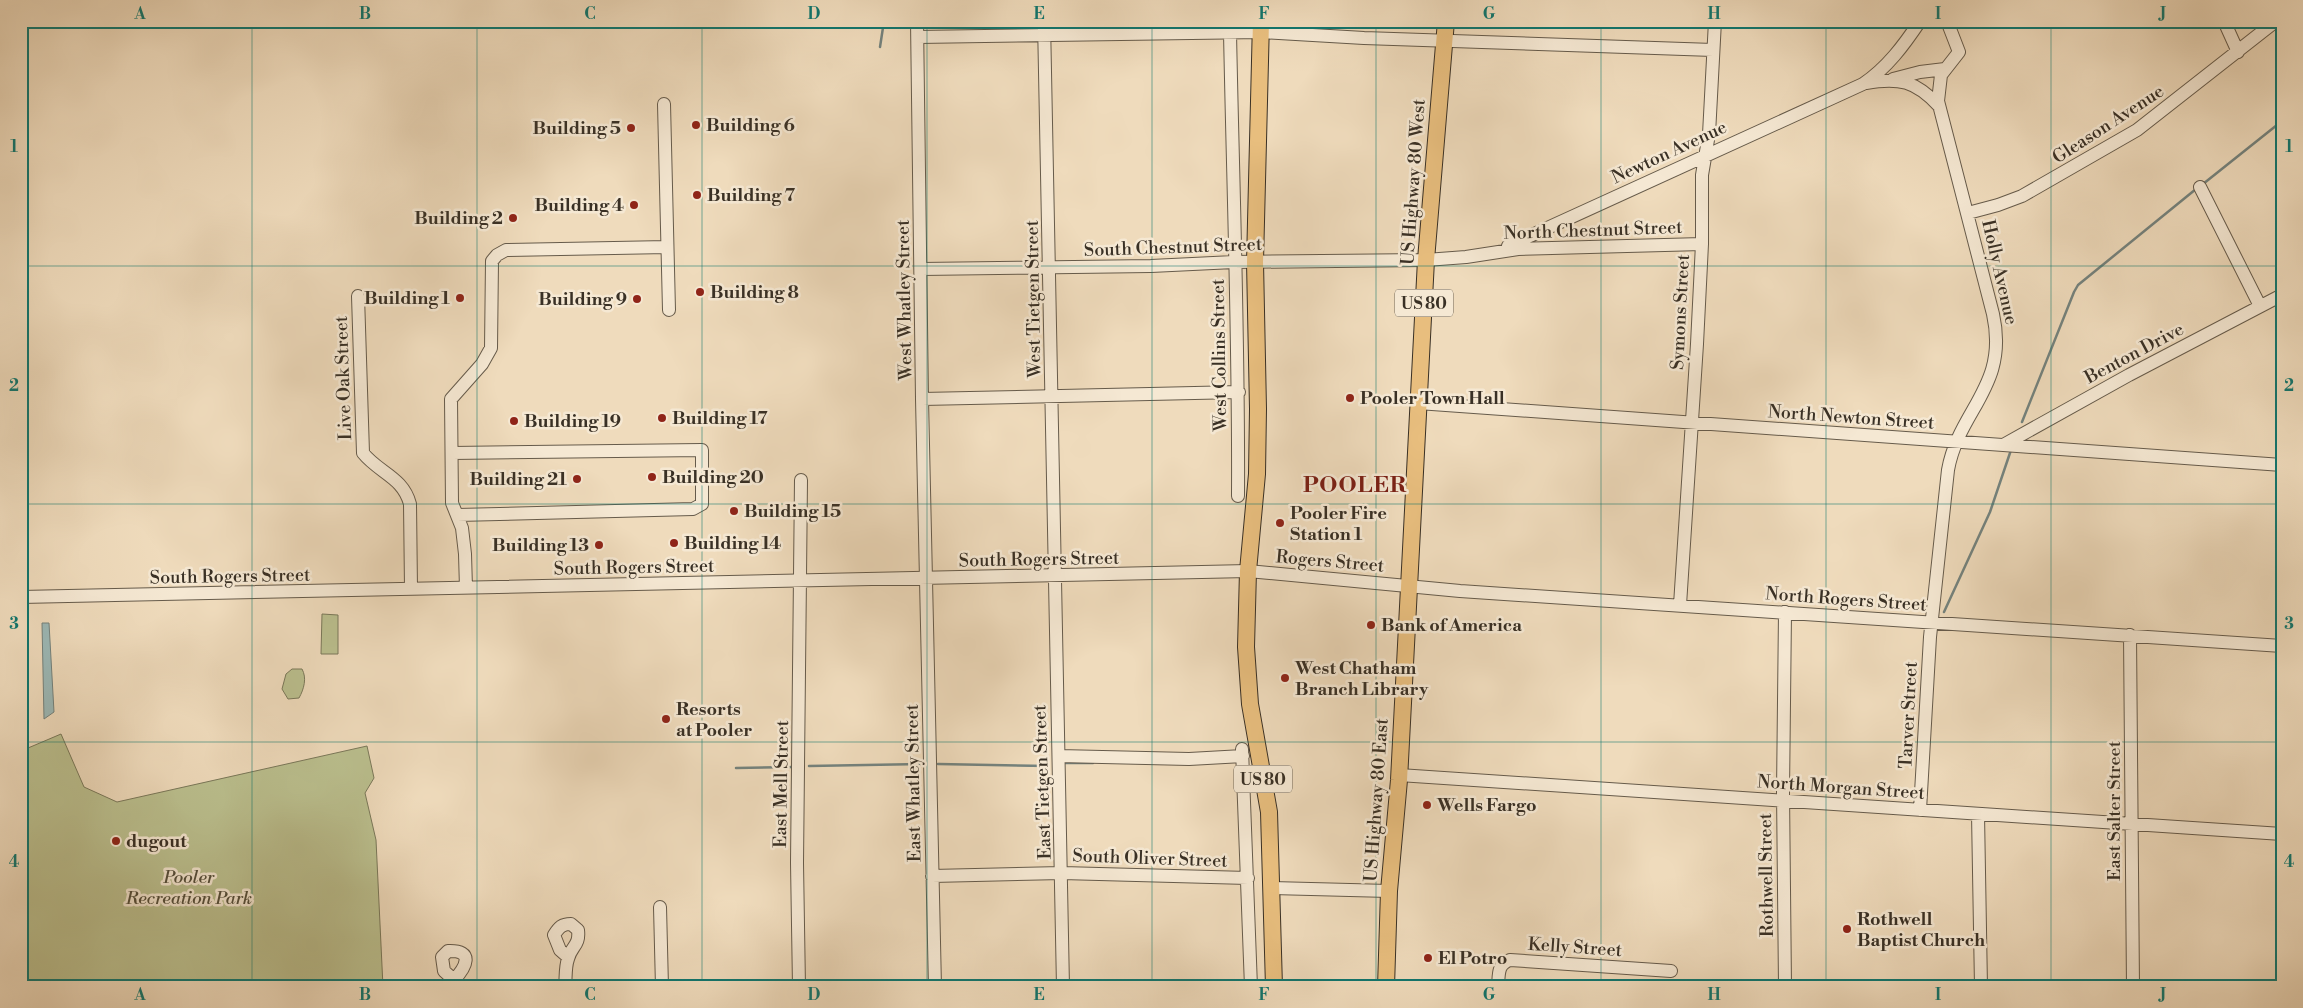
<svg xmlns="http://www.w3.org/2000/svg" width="2303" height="1008" font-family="'Libre Bodoni',serif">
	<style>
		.green { fill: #bbc08f; stroke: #7a785a }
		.water { fill: #9cb9b7; stroke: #74827d }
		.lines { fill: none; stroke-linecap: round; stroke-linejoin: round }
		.stream { stroke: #74827d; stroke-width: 2.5 }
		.minor-casing { stroke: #665b4b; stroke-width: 14 }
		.major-casing { stroke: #393025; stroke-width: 18 }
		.minor { stroke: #f5e8d3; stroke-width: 12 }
		.major { stroke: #e8be7e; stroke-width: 16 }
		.grid { fill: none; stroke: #0f766e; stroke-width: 1; stroke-opacity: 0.55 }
		.poi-dot { fill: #8f2418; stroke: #f5e8d3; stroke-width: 2 }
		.labels { text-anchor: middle; stroke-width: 5; stroke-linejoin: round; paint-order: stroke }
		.shield { fill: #f5e8d3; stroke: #716759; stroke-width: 1 }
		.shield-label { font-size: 16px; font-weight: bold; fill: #393025 }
		.street-label { font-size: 18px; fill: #393025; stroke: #f5e8d3 }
		.poi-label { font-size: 18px; font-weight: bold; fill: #393025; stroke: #f5e8d3; text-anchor: start }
		.park-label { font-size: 18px; font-style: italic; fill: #534d3a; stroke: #f5e8d3 }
		.district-label { font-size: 22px; font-weight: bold; letter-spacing: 1px; fill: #7a1f14; stroke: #f5e8d3 }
		.neatline { fill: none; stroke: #0f766e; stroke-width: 2 }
		.grid-label { font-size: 16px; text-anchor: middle; font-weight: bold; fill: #0f766e }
	</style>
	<rect width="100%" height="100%" fill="#efdbbc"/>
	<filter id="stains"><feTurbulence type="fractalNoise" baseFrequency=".004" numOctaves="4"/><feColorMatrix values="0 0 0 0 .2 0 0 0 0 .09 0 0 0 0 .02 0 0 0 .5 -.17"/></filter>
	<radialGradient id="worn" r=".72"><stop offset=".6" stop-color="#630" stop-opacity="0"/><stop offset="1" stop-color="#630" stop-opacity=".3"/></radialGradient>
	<path class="green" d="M 322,614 L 338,615 L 338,654 L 321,654 Z
		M 292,669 L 302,669 C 307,678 304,689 299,698 L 288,699 L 282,689 L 286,674 Z
		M 61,734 L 84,787 L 117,802 L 367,746 L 374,778 L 365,793 L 376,840 L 383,987 L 21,987 L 21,751 Z"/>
	<path class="water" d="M 42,623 L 49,623 L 54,712 L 44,719 Z"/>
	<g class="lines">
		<path class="stream" d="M 880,47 L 884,21
			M 2203,184 L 2282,121
			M 2022,422 L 2074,292 L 2078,285 L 2196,189
			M 1944,612 L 1990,512 L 2011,450
			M 1065,763 L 1093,763
			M 938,764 L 1048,766
			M 809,766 L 922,764
			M 736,768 L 794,767"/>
		<defs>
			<path id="minor" d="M 917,21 L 922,399 L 935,987
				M 1044,21 L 1063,987
				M 2224,21 L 2238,52
				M 1230,32 C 1233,187 1239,341 1238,496
				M 918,37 L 1261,32 L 1364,38 L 1713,50
				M 1893,79 L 1920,72 L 1945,69
				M 1866,83 C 1899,77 1916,81 1939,106
				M 664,104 L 669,310
				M 2200,187 L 2260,306
				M 1968,213 L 1998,205 L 2022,196 L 2137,130 L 2276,21
				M 1508,246 L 1863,84 C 1887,68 1904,45 1920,21
				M 921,269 L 1151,266 L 1234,262 L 1426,260 L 1466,257 L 1518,249 L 1702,244
				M 358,296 L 363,453 C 379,473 403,477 410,504 L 411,588
				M 922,399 L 1239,392
				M 1418,403 L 2282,465
				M 2005,444 L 2129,375 L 2282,295
				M 452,453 L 702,450 L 702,504 L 693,509 L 457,515
				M 466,588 L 465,554 L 462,528 L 452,503 L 451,399 L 482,364 L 491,348 L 492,261 L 497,255 L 506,250 L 667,247
				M 21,597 L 1248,571 L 1460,591 L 2282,646
				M 1680,605 L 1697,344 L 1702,244 L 1702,175 L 1709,134 L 1715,21
				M 2130,635 L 2133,987
				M 1242,749 L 1251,987
				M 1059,756 L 1189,759 L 1243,756
				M 1399,775 L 2282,834
				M 1920,810 L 1930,637 L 1948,470 C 1959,409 2009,387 1993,314 L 1938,101 L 1941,75 L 1959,52 L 1947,21
				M 1978,814 L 1981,987
				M 932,876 L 1062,873 L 1248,878
				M 1272,888 L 1389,891
				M 660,907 L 662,987
				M 454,980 C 466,967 475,950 448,951 L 442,957 L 444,971 L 454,980 L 455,987
				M 565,987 C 566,978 565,967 568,959 C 571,946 580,946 578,930 L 571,924 C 562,924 559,927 554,935 L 560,950 L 568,957
				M 799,987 L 797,863 L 801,480
				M 1498,987 C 1499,975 1497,964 1510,960 L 1671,971
				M 1785,987 L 1783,792 L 1785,612"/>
			<path id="major" d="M 1261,21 L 1255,262 L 1258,409 L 1257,474 L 1248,571 L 1246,647 L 1250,704 L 1269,812 L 1274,987
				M 1386,987 L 1389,891 L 1399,780 L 1426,260 L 1446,21"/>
		</defs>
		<use href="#minor" class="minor-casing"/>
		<use href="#major" class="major-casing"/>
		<use href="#minor" class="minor"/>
		<use href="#major" class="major"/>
	</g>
	<path class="grid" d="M 252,21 L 252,987M 477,21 L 477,987M 702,21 L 702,987M 927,21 L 927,987M 1152,21 L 1152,987M 1376,21 L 1376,987M 1601,21 L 1601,987M 1826,21 L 1826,987M 2051,21 L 2051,987M 21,266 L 2282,266M 21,504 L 2282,504M 21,742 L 2282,742"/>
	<g class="poi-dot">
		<circle cx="696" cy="125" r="5"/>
		<circle cx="631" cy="128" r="5"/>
		<circle cx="697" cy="195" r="5"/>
		<circle cx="634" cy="205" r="5"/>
		<circle cx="513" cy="218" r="5"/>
		<circle cx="700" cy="292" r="5"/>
		<circle cx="460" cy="298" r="5"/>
		<circle cx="637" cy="299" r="5"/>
		<circle cx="1350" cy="398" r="5"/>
		<circle cx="662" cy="418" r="5"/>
		<circle cx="514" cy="421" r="5"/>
		<circle cx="652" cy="477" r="5"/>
		<circle cx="577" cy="479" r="5"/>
		<circle cx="734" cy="511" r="5"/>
		<circle cx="1280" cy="523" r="5"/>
		<circle cx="674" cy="543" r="5"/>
		<circle cx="599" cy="545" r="5"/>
		<circle cx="1371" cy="625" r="5"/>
		<circle cx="1285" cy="678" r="5"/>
		<circle cx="666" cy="719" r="5"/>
		<circle cx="1427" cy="805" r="5"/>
		<circle cx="116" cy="841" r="5"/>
		<circle cx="1847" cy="929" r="5"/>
		<circle cx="1428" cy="958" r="5"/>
	</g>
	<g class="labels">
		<g class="shield">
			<rect x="1395" y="289.5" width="58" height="27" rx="4"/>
			<rect x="1234" y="765.5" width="58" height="27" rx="4"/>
		</g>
		<g class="shield-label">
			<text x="1424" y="309">US 80</text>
			<text x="1263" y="785">US 80</text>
		</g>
		<g class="street-label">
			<text transform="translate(2108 124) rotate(-33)" y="6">Gleason Avenue</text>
			<text transform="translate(1669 152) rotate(-25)" y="6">Newton Avenue</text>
			<text transform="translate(1413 182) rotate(-86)" y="6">US Highway 80 West</text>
			<text transform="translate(1593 230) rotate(-2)" y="6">North Chestnut Street</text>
			<text transform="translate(1173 247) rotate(-2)" y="6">South Chestnut Street</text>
			<text transform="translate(2000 272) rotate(77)" y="6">Holly Avenue</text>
			<text transform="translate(1033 299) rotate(-91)" y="6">West Tietgen Street</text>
			<text transform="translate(904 300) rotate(-91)" y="6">West Whatley Street</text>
			<text transform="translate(1680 312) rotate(-87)" y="6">Symons Street</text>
			<text transform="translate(2134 353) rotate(-28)" y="6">Benton Drive</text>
			<text transform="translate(1219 355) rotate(-91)" y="6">West Collins Street</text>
			<text transform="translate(343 378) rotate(-92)" y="6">Live Oak Street</text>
			<text transform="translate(1851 417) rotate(4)" y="6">North Newton Street</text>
			<text transform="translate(1039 559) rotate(-1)" y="6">South Rogers Street</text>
			<text transform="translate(1330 561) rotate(5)" y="6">Rogers Street</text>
			<text transform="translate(634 567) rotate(-1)" y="6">South Rogers Street</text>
			<text transform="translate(230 576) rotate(-1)" y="6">South Rogers Street</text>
			<text transform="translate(1846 599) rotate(4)" y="6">North Rogers Street</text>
			<text transform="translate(1908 715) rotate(-87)" y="6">Tarver Street</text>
			<text transform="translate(1042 782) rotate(-92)" y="6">East Tietgen Street</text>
			<text transform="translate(913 783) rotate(-91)" y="6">East Whatley Street</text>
			<text transform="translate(781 784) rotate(-89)" y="6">East Mell Street</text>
			<text transform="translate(1841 787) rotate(4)" y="6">North Morgan Street</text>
			<text transform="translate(1376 800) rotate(-86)" y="6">US Highway 80 East</text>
			<text transform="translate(2114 811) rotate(-90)" y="6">East Salter Street</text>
			<text transform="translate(1150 858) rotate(2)" y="6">South Oliver Street</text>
			<text transform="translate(1766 875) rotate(-91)" y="6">Rothwell Street</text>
			<text transform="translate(1575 947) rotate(4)" y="6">Kelly Street</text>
		</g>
		<g class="poi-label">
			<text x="706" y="131">Building 6</text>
			<text x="621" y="134" text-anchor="end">Building 5</text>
			<text x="707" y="201">Building 7</text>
			<text x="624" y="211" text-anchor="end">Building 4</text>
			<text x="503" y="224" text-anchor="end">Building 2</text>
			<text x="710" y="298">Building 8</text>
			<text x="450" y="304" text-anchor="end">Building 1</text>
			<text x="627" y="305" text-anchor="end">Building 9</text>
			<text x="1360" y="404">Pooler Town Hall</text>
			<text x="672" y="424">Building 17</text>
			<text x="524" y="427">Building 19</text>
			<text x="662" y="483">Building 20</text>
			<text x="567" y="485" text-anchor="end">Building 21</text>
			<text x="744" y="517">Building 15</text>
			<text x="1290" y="519">Pooler Fire<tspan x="1290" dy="21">Station 1</tspan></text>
			<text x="684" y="549">Building 14</text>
			<text x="589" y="551" text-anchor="end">Building 13</text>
			<text x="1381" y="631">Bank of America</text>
			<text x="1295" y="674">West Chatham<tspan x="1295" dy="21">Branch Library</tspan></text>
			<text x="676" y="715">Resorts<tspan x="676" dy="21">at Pooler</tspan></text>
			<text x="1437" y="811">Wells Fargo</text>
			<text x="126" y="847">dugout</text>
			<text x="1857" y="925">Rothwell<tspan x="1857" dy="21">Baptist Church</tspan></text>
			<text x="1438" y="964">El Potro</text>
		</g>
		<g class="park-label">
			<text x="189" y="883">Pooler<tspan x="189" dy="21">Recreation Park</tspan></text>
		</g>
		<g class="district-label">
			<text x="1355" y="492">POOLER</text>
		</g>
	</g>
	<rect width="2303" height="1008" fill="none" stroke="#efdbbc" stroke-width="55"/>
	<rect x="28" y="28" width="2248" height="952" class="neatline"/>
	<g class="grid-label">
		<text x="140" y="19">A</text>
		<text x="365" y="19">B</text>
		<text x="590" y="19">C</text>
		<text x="814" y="19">D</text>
		<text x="1039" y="19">E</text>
		<text x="1264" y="19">F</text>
		<text x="1489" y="19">G</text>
		<text x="1714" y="19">H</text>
		<text x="1938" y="19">I</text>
		<text x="2163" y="19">J</text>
		<text x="14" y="152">1</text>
		<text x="2289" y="152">1</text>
		<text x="14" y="391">2</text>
		<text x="2289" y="391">2</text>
		<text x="14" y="629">3</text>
		<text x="2289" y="629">3</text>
		<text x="14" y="867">4</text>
		<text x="2289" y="867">4</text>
		<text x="140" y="1000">A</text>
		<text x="365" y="1000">B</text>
		<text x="590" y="1000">C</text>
		<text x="814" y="1000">D</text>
		<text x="1039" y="1000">E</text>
		<text x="1264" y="1000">F</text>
		<text x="1489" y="1000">G</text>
		<text x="1714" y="1000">H</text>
		<text x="1938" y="1000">I</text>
		<text x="2163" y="1000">J</text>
	</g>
	<rect width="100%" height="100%" filter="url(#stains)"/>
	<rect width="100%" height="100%" fill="url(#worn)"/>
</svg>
